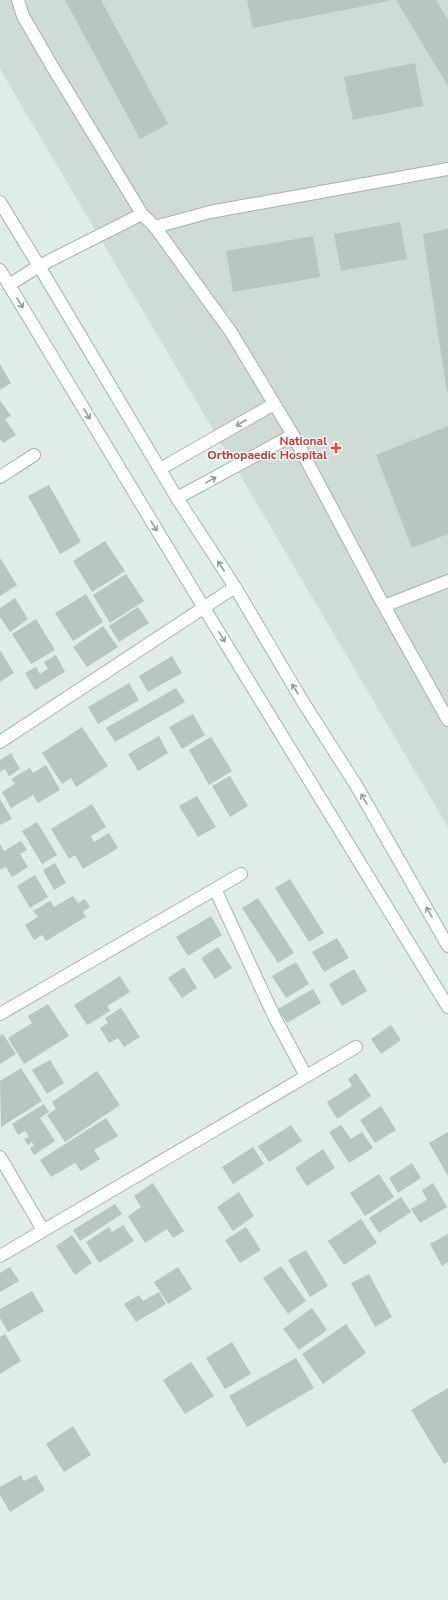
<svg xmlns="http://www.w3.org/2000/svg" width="448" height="1600" font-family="'Nunito Sans',sans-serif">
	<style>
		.built { fill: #d0dbd6 }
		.building { fill: #b7c6c0 }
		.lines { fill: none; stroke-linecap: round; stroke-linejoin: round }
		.lane-casing { stroke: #a4b3ae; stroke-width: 14 }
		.street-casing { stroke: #a4b3ae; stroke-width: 14 }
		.secondary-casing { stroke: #a0b7af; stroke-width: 14 }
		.lane { stroke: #fff; stroke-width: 12 }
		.street { stroke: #fff; stroke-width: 12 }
		.secondary { stroke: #fff; stroke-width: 12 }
		.oneway { stroke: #909e9a }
		.health-dot { fill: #e0444e; stroke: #f2f8f5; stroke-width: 1.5 }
		.labels { text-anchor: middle; stroke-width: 3; stroke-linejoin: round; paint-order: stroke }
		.health-label { font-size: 12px; font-weight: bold; fill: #be3a42; stroke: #f2f8f5; text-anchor: end }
	</style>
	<rect width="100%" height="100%" fill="#e1ebe7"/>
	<path class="built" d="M 0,0 L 448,0 L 448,827 L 0,69 Z"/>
	<path class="building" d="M 65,0 L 101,0 L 168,124 L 140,139 Z
		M 247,0 L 389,0 L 389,1 L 253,28 Z
		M 396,0 L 436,0 L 448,20 L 448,86 Z
		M 415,63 L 423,106 L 353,120 L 344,77 Z
		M 400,222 L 407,259 L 341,271 L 334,234 Z
		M 448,229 L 448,393 L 447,393 L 423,234 Z
		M 313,236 L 320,277 L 233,292 L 226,251 Z
		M 0,364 L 11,383 L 0,390 Z
		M 0,400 L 11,416 L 5,419 L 16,435 L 3,443 L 0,439 Z
		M 448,426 L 448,534 L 412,548 L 376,455 Z
		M 49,485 L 81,542 L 60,554 L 28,496 Z
		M 105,541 L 125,571 L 92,592 L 73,561 Z
		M 0,558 L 17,585 L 0,596 Z
		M 126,574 L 144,601 L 110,623 L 93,595 Z
		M 86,594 L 103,622 L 73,641 L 55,613 Z
		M 15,598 L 28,619 L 10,632 L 0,617 L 0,608 Z
		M 138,607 L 149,623 L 119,642 L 109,626 Z
		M 36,619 L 55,650 L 31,664 L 12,634 Z
		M 103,626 L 118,647 L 87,667 L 73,647 Z
		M 0,650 L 14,673 L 0,682 Z
		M 56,655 L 65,672 L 35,690 L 25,673 L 36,667 L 40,674 L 48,669 L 44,662 Z
		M 172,656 L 182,673 L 148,692 L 139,676 Z
		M 129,683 L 139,700 L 98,724 L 88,707 Z
		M 176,688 L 185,702 L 115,742 L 106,728 Z
		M 193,714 L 205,735 L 182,749 L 169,727 Z
		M 82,727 L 108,766 L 76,787 L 71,778 L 62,784 L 42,753 Z
		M 159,736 L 168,753 L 138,771 L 128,754 Z
		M 211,737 L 232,771 L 209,785 L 189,750 Z
		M 11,753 L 20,769 L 9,776 L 5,769 L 0,772 L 0,760 Z
		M 46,765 L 60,790 L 38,803 L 33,795 L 11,808 L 2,792 L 15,784 L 11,779 L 30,768 L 33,773 Z
		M 230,776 L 248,806 L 230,817 L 212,786 Z
		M 197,796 L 216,827 L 198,837 L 179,806 Z
		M 0,799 L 12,819 L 0,825 Z
		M 92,804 L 106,827 L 91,836 L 94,842 L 109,833 L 118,848 L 83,869 L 75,855 L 69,859 L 51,829 Z
		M 37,822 L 57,855 L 42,864 L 22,831 Z
		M 21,841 L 27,850 L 20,854 L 28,867 L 12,877 L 6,867 L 0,870 L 0,844 L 4,851 Z
		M 55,863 L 66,883 L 54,890 L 43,870 Z
		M 35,875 L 48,897 L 30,908 L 17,886 Z
		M 290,879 L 324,933 L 309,942 L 275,888 Z
		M 73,896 L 78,903 L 85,899 L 90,907 L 83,912 L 86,917 L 46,941 L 42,935 L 34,940 L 25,925 L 38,917 L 33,911 L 50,901 L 54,907 Z
		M 258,898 L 294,953 L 278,963 L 242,908 Z
		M 211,916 L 222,935 L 188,956 L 176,937 Z
		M 337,938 L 349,958 L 324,972 L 312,952 Z
		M 218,947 L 232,968 L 215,979 L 201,958 Z
		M 296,962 L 309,984 L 286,998 L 272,976 Z
		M 184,967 L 197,988 L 182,998 L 168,978 Z
		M 354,969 L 367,991 L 342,1006 L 329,984 Z
		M 120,976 L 130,992 L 107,1006 L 110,1011 L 87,1025 L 74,1005 Z
		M 313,989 L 321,1003 L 287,1023 L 278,1009 Z
		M 48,1004 L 69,1036 L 24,1064 L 8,1038 L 32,1023 L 28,1016 Z
		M 121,1008 L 140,1037 L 124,1047 L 118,1038 L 109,1043 L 100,1028 L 108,1023 L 105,1018 Z
		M 391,1025 L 401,1040 L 381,1054 L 371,1039 Z
		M 3,1034 L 16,1054 L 0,1064 L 0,1036 Z
		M 50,1060 L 64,1083 L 47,1094 L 32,1070 Z
		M 21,1068 L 42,1101 L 1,1127 L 0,1081 Z
		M 97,1071 L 120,1105 L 65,1142 L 47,1115 L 56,1109 L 52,1102 Z
		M 356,1073 L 371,1096 L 337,1119 L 327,1102 L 352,1086 L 348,1079 Z
		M 44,1104 L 49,1112 L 40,1118 L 55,1141 L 34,1155 L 30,1148 L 34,1146 L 32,1142 L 28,1145 L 24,1139 L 29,1137 L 25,1131 L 18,1135 L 12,1124 Z
		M 381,1106 L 396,1130 L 375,1143 L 360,1120 Z
		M 106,1118 L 118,1136 L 94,1150 L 100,1159 L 81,1171 L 75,1163 L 51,1177 L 40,1160 Z
		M 291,1125 L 302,1141 L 269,1162 L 258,1146 Z
		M 341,1125 L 351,1139 L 362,1132 L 373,1148 L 349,1163 L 329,1132 Z
		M 448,1132 L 448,1176 L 429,1143 Z
		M 253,1147 L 264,1164 L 233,1184 L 222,1167 Z
		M 323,1149 L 335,1168 L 307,1186 L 295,1168 Z
		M 412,1163 L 421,1178 L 398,1193 L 389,1178 Z
		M 379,1174 L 394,1197 L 365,1216 L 350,1193 Z
		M 153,1183 L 184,1231 L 173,1238 L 167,1229 L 145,1243 L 128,1216 L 141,1207 L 134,1196 Z
		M 433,1183 L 447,1207 L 420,1223 L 411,1209 L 427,1200 L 422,1190 Z
		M 239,1192 L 254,1216 L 233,1231 L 217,1207 Z
		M 401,1197 L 411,1212 L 379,1233 L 369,1218 Z
		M 115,1204 L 122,1214 L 80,1241 L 73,1230 Z
		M 361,1219 L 377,1243 L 344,1265 L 328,1241 Z
		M 123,1225 L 134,1241 L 99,1263 L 86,1242 L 109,1227 L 112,1232 Z
		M 246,1227 L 261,1250 L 240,1263 L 225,1240 Z
		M 448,1234 L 448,1262 L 442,1266 L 430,1244 Z
		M 72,1235 L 92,1263 L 75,1275 L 56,1246 Z
		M 306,1250 L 328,1286 L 310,1297 L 288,1260 Z
		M 281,1266 L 306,1301 L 288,1314 L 263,1278 Z
		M 10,1267 L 19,1281 L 0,1292 L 0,1273 Z
		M 178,1267 L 192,1289 L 168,1304 L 154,1282 Z
		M 369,1274 L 392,1317 L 375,1327 L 351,1283 Z
		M 32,1291 L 44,1311 L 8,1332 L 0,1318 L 0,1309 Z
		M 159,1292 L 166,1304 L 136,1322 L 124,1304 L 139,1295 L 143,1301 Z
		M 312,1308 L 327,1330 L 299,1350 L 283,1329 Z
		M 346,1324 L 366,1353 L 323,1384 L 302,1354 Z
		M 5,1334 L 21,1361 L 0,1374 L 0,1337 Z
		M 232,1342 L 251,1374 L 225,1389 L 206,1358 Z
		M 296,1358 L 314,1388 L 247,1427 L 229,1396 Z
		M 191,1362 L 214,1396 L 185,1414 L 163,1380 Z
		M 448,1388 L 448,1462 L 444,1464 L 411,1410 Z
		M 73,1426 L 91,1455 L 64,1472 L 46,1444 Z
		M 21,1475 L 24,1481 L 36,1475 L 45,1490 L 10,1512 L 0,1495 L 0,1487 Z"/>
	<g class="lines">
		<defs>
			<path id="lane" d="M 18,0 L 23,16 L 52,66 L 142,214 L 155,227 L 231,332 L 293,435 L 378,595 L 448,720
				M 155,227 L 210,212 L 448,169
				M 9,285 L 39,266 L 142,214
				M 160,469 L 274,404
				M 177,498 L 293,435
				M 384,606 L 448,581"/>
			<path id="street" d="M 0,477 L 34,455
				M 0,742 L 235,587
				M 215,889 L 274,1016 L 306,1076
				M 0,1014 L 241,874
				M 0,1157 L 43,1230
				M 0,1256 L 356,1047"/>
			<path id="secondary" d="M 0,202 L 39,266 L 177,498 L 235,587 L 303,702 L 356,785 L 448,946
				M 0,270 L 204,608 L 448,1007"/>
		</defs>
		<use href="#lane" class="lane-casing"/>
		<use href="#street" class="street-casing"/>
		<use href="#secondary" class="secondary-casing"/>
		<use href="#lane" class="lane"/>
		<use href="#street" class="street"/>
		<use href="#secondary" class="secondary"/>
	</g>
	<defs><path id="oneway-shaft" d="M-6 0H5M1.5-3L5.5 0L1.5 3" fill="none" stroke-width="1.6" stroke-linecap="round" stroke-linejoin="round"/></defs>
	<g class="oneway">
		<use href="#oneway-shaft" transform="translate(20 303) rotate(59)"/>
		<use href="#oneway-shaft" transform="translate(87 414) rotate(59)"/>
		<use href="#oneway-shaft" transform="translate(241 423) rotate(150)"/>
		<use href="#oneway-shaft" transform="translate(211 480) rotate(-28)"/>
		<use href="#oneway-shaft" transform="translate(154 526) rotate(59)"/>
		<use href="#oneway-shaft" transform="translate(221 566) rotate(-123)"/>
		<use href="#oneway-shaft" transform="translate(222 637) rotate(58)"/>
		<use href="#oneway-shaft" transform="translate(295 689) rotate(-121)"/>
		<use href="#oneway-shaft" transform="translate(364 799) rotate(-120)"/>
		<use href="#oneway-shaft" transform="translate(429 912) rotate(-120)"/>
	</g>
	<path class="health-dot" d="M334 442h4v4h4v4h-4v4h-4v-4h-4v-4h4z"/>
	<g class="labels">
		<g class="health-label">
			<text x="327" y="445">National<tspan x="327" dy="14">Orthopaedic Hospital</tspan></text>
		</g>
	</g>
</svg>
